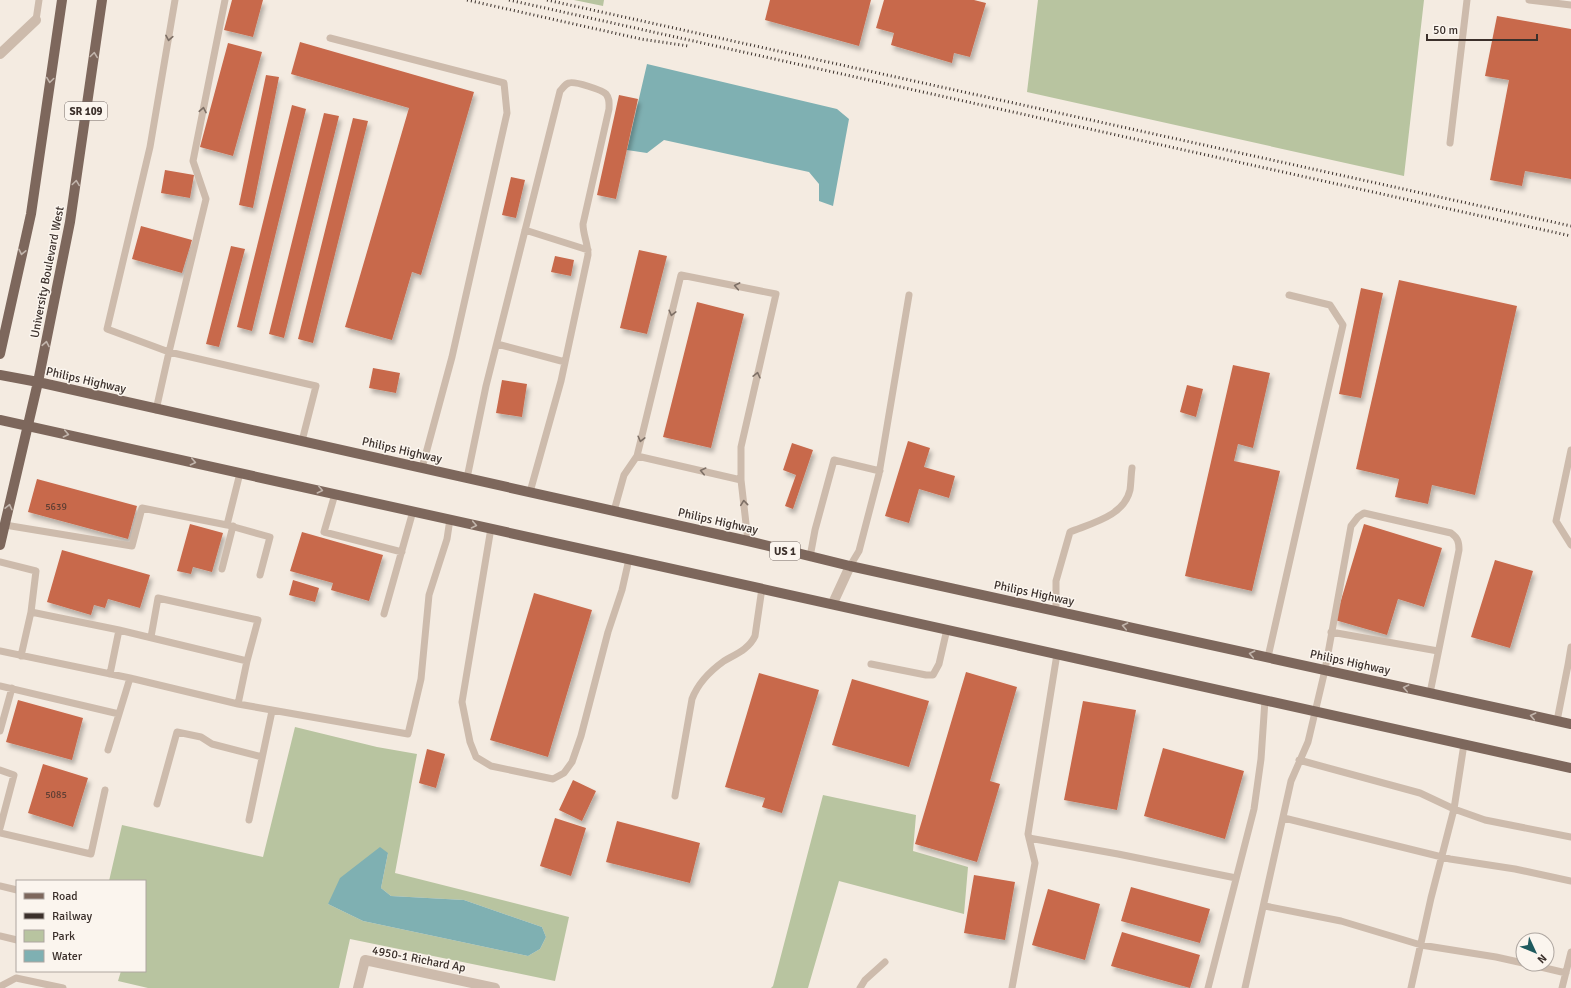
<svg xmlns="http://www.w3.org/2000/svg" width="1571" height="988" font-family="Signika,sans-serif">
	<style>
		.green { fill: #b8c4a0; fill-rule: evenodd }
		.water { fill: #7fb0b2 }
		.building { fill: #c8694b; filter: url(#shadow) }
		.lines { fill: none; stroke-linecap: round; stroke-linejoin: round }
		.service { stroke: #cdbbac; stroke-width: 7 }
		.minor { stroke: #cdbbac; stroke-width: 10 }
		.primary { stroke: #7d675c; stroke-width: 10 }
		.rail { stroke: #3b302b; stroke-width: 3; stroke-dasharray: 1 3; stroke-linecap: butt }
		.oneway { stroke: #7d6f65 }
		.oneway2 { stroke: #c2b5ac }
		.labels { text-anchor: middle; stroke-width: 3; stroke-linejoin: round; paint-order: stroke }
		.number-label { font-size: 10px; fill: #5e3e33 }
		.shield { fill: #fbf5ee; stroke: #756b66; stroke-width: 1 }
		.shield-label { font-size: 11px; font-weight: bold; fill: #3b302b }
		.street-label { font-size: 12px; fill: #3b302b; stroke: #fbf5ee }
	</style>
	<defs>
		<filter id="shadow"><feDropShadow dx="2.5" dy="4.5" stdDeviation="2" flood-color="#0004"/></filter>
	</defs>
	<rect width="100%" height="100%" fill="#f4ebe1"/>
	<path class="green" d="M 574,0 L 604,0 L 603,6 Z
		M 1038,0 L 1424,0 L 1404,176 L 1027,92 Z
		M 295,727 L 377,747 L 417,754 L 395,873 L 569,917 L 555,981 L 350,939 L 339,988 L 148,988 L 118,981 L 121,971 L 145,971 L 145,881 L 109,881 L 122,825 L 263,857 ZM 388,853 L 381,888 L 391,896 L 464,900 L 542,927 L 546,937 L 540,949 L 528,956 L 363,921 L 328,904 Z
		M 823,795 L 916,815 L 913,851 L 968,867 L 964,914 L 839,881 L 808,988 L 771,988 L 773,986 Z"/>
	<path class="water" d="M 647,64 L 837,109 L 849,119 L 833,206 L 819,201 L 819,184 L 809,172 L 664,140 L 647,153 L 627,150 Z
		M 380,847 L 388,853 L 381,888 L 391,896 L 464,900 L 542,927 L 546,937 L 540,949 L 528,956 L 363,921 L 328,904 L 340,878 Z"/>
	<path class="building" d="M 232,0 L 263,0 L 253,37 L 224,30 Z
		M 770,0 L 871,0 L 859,46 L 765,20 Z
		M 884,0 L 974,0 L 986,3 L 970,57 L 954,53 L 952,63 L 891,45 L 894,33 L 876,28 Z
		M 1497,16 L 1571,29 L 1571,179 L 1525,171 L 1522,186 L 1490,180 L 1509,80 L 1485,76 Z
		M 300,42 L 474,92 L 421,275 L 412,272 L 392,340 L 345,327 L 409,108 L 291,74 Z
		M 228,43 L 262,52 L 233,156 L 200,147 Z
		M 266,75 L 279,77 L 253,208 L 239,205 Z
		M 619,95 L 638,99 L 616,199 L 597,195 Z
		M 292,105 L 306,109 L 252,331 L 237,327 Z
		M 324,113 L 339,116 L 284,338 L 269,334 Z
		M 353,118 L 368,121 L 313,343 L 298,339 Z
		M 165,170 L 194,175 L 190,198 L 161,193 Z
		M 511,177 L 525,180 L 516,218 L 502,215 Z
		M 141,226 L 192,240 L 182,273 L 132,259 Z
		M 231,246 L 245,249 L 219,347 L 206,344 Z
		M 639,250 L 667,256 L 647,334 L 620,328 Z
		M 555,256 L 574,260 L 571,276 L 551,272 Z
		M 1399,280 L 1517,306 L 1475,495 L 1432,485 L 1428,504 L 1395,497 L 1399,479 L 1356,469 Z
		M 1361,288 L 1383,293 L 1361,398 L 1339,394 Z
		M 697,302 L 744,314 L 711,448 L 663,437 Z
		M 1233,365 L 1270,373 L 1253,448 L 1238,444 L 1234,461 L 1280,471 L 1252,591 L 1185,576 Z
		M 373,368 L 400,373 L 396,393 L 369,388 Z
		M 502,380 L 527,384 L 522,417 L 496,413 Z
		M 1187,385 L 1203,389 L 1196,417 L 1180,412 Z
		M 908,441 L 930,448 L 924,467 L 955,476 L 949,498 L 919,489 L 909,523 L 885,516 Z
		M 792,443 L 813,450 L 793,509 L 785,506 L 796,475 L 783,470 Z
		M 37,479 L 137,506 L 128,539 L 28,512 Z
		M 190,524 L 223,533 L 212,572 L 193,567 L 191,574 L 177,571 Z
		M 1364,524 L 1442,548 L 1424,607 L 1398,599 L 1387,635 L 1335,620 Z
		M 302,532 L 383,555 L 369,601 L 331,590 L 333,583 L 290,571 Z
		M 62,550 L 150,575 L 140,608 L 108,599 L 105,608 L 94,605 L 91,615 L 47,602 Z
		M 1495,560 L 1533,571 L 1510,648 L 1471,637 Z
		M 293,580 L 319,588 L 315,602 L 289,595 Z
		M 534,593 L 592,610 L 548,757 L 490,740 Z
		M 966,672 L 1017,687 L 990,781 L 1000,784 L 977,862 L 915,844 Z
		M 759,673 L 819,690 L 782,813 L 762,807 L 765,798 L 725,787 Z
		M 852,679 L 929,701 L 909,767 L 832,745 Z
		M 18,700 L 83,718 L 72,760 L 6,742 Z
		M 1083,701 L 1136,710 L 1117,810 L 1064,800 Z
		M 1163,748 L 1244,771 L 1225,839 L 1144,816 Z
		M 427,749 L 445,754 L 436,788 L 419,783 Z
		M 43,764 L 88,778 L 73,827 L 28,813 Z
		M 573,780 L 596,791 L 582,821 L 559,810 Z
		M 555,818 L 586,828 L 571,876 L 540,866 Z
		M 617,821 L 700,843 L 690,883 L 606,862 Z
		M 974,875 L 1015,882 L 1005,940 L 964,933 Z
		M 1131,887 L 1210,909 L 1200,943 L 1121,921 Z
		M 1048,889 L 1100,904 L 1085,960 L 1032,945 Z
		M 1122,932 L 1200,955 L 1190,988 L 1111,966 Z"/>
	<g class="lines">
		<path class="service" d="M 225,0 L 193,161 L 206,199 L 169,352 L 316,386 L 302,441
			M 1529,0 L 1571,5
			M 36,20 L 39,0
			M 330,38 L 504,83 L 507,113 L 452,357 L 422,468
			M 1450,143 L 1467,0
			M 525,230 L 588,250
			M 497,344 L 565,362
			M 156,410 L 169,352 L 107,329 L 150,147 L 175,0
			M 1571,450 L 1556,521 L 1571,545
			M 637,456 L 741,480
			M 467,478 L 486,386 L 560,91 C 563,88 565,84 569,83 C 575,81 602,90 606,94 C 610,99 609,103 609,109 L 583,224 C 583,235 588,243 588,255 L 561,381 L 530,492
			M 335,494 L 324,532 L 402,552
			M 614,511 L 624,475 L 637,456 L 681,275 L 776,294 L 741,447 L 741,480 L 748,541
			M 5,525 L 132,546 L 142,508 L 227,525 L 240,473
			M 227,525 L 270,537 L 260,575
			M 491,528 L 462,702 L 470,742 L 476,757 L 491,766 L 553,779 L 564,773 L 572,762 L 581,736 L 608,632 L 622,590 L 629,559
			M 810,557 L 815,530 L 834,460 L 880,471
			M 0,562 L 36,571 L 31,612 L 119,630 L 247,661 L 238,704 L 408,734 L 421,679 L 429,595 L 447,539 L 450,519
			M 850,566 L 859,551 L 879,474 L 909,295
			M 222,569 L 233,526
			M 1056,611 L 1056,581 L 1070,532 C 1092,523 1124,516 1130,490 C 1131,483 1131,475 1132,468
			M 384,614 L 413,511
			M 1331,632 L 1438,651
			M 151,637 L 158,598 L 258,620 L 247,661
			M 0,651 L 130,678 L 238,704
			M 21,656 L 31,612
			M 1268,657 L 1343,325 L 1330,305 L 1289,295
			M 871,664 L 926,675 L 933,675 L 939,664 L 947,629
			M 1568,665 L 1571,647
			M 110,674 L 119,630
			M 0,686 L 119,714
			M 1557,721 L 1568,665 L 1571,665
			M 0,731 L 12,688
			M 108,750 L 130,678
			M 1299,760 L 1420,793 L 1454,809 L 1485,820 L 1571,837
			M 0,770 L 14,775 L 0,828
			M 675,796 L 692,699 C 698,683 710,671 724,661 C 736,654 749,649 755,636 L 762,588
			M 157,804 L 177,732 L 201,737 L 212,744 L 262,757
			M 1284,818 L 1450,859 L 1515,869 L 1571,881
			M 249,820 L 272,711
			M 0,833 L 91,854 L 105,790
			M 1029,838 L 1118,854 L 1236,878
			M 0,886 L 17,890
			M 1265,906 L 1341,921 L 1421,945 L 1496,957 L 1523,963
			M 0,936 L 17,940
			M 1528,964 L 1566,973
			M 1,986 L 16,978 L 63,988
			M 860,988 L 865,980 L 885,962
			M 1012,988 L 1035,863 L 1028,834 L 1057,654
			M 1208,988 L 1254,809 L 1261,759 L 1265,700
			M 1245,988 L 1291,781 L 1308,742 L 1325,670 L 1351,526 L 1358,517 L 1364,513 L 1451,533 C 1458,538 1459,542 1459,550 L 1430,693
			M 1411,988 L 1431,898 L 1454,809 L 1464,744
			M 1562,988 L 1571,952"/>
		<path class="minor" d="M 0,54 L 36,20
			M 833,603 L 850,566
			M 358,988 L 365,960 L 495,988"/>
		<path class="primary" d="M 0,354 L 31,214 L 62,0
			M 0,375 L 38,382 L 748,541 L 850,566 L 1571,724
			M 0,420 L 1571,768
			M 0,545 L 38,382 L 70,222 L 102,0"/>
		<path class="rail" d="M 467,0 L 641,39 L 688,46
			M 509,0 L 1571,236
			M 547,0 L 1571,226"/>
	</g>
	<defs><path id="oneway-chevron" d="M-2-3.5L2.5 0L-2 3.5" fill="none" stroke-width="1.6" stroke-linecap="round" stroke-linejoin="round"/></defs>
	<g class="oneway">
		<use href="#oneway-chevron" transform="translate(169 38) rotate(100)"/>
		<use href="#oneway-chevron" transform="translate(203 110) rotate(-79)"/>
		<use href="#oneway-chevron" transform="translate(737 286) rotate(-169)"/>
		<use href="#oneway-chevron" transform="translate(672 313) rotate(104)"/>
		<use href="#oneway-chevron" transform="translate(757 375) rotate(-77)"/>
		<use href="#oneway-chevron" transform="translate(641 439) rotate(104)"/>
		<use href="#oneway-chevron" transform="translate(703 471) rotate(-167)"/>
		<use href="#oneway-chevron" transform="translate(744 503) rotate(-96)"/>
	</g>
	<g class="oneway2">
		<use href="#oneway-chevron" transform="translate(94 55) rotate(-82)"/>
		<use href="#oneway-chevron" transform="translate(50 80) rotate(98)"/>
		<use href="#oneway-chevron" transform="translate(76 183) rotate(-82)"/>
		<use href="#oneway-chevron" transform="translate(22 252) rotate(102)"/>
		<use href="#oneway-chevron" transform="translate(46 344) rotate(-79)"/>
		<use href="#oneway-chevron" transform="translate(66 434) rotate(12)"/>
		<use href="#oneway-chevron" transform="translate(193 462) rotate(12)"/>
		<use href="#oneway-chevron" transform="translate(320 490) rotate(13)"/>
		<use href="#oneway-chevron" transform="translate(9 507) rotate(-77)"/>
		<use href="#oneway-chevron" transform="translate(474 525) rotate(12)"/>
		<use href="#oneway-chevron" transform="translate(1125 626) rotate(-168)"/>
		<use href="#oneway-chevron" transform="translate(1252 654) rotate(-168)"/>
		<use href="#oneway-chevron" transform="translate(1406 688) rotate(-168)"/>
		<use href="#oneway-chevron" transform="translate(1533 716) rotate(-168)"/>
	</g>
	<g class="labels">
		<g class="number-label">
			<text x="56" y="510">5639</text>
			<text x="56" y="798">5085</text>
		</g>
		<g class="shield">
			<rect x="65" y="102" width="42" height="18" rx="3"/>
			<rect x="770" y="542" width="30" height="18" rx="3"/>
		</g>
		<g class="shield-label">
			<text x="86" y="115">SR 109</text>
			<text x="785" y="555">US 1</text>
		</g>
		<g class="street-label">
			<text transform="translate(47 272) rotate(-79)" y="4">University Boulevard West</text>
			<text transform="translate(86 380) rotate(13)" y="4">Philips Highway</text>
			<text transform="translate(402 450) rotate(13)" y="4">Philips Highway</text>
			<text transform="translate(718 521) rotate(13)" y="4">Philips Highway</text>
			<text transform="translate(1034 593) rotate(12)" y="4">Philips Highway</text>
			<text transform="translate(1350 662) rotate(12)" y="4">Philips Highway</text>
			<text transform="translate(419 959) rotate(11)" y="4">4950-1 Richard Ap</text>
		</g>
	</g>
	<rect x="16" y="880" width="130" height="92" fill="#fbf5ee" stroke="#aea6a0"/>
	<rect x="24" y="893" width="20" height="6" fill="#7d675c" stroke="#aea6a0"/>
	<text x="52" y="900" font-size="12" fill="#3b302b">Road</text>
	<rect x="24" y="913" width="20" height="6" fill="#3b302b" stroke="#aea6a0"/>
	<text x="52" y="920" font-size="12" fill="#3b302b">Railway</text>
	<rect x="24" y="930" width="20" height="12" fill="#b8c4a0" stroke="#aea6a0"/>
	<text x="52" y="940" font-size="12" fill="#3b302b">Park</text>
	<rect x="24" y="950" width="20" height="12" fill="#7fb0b2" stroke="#aea6a0"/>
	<text x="52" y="960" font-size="12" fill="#3b302b">Water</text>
	<g transform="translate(1535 952) rotate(134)"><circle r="19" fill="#fbf5ee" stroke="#aea6a0"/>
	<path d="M0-3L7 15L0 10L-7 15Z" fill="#1f5a5e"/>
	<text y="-6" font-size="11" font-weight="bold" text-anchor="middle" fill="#3b302b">N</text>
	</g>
	<path d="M1427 34v6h110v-6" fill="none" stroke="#3b302b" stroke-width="2"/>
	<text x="1433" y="34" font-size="12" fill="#3b302b" stroke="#fbf5ee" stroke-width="3" paint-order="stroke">50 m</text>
</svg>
